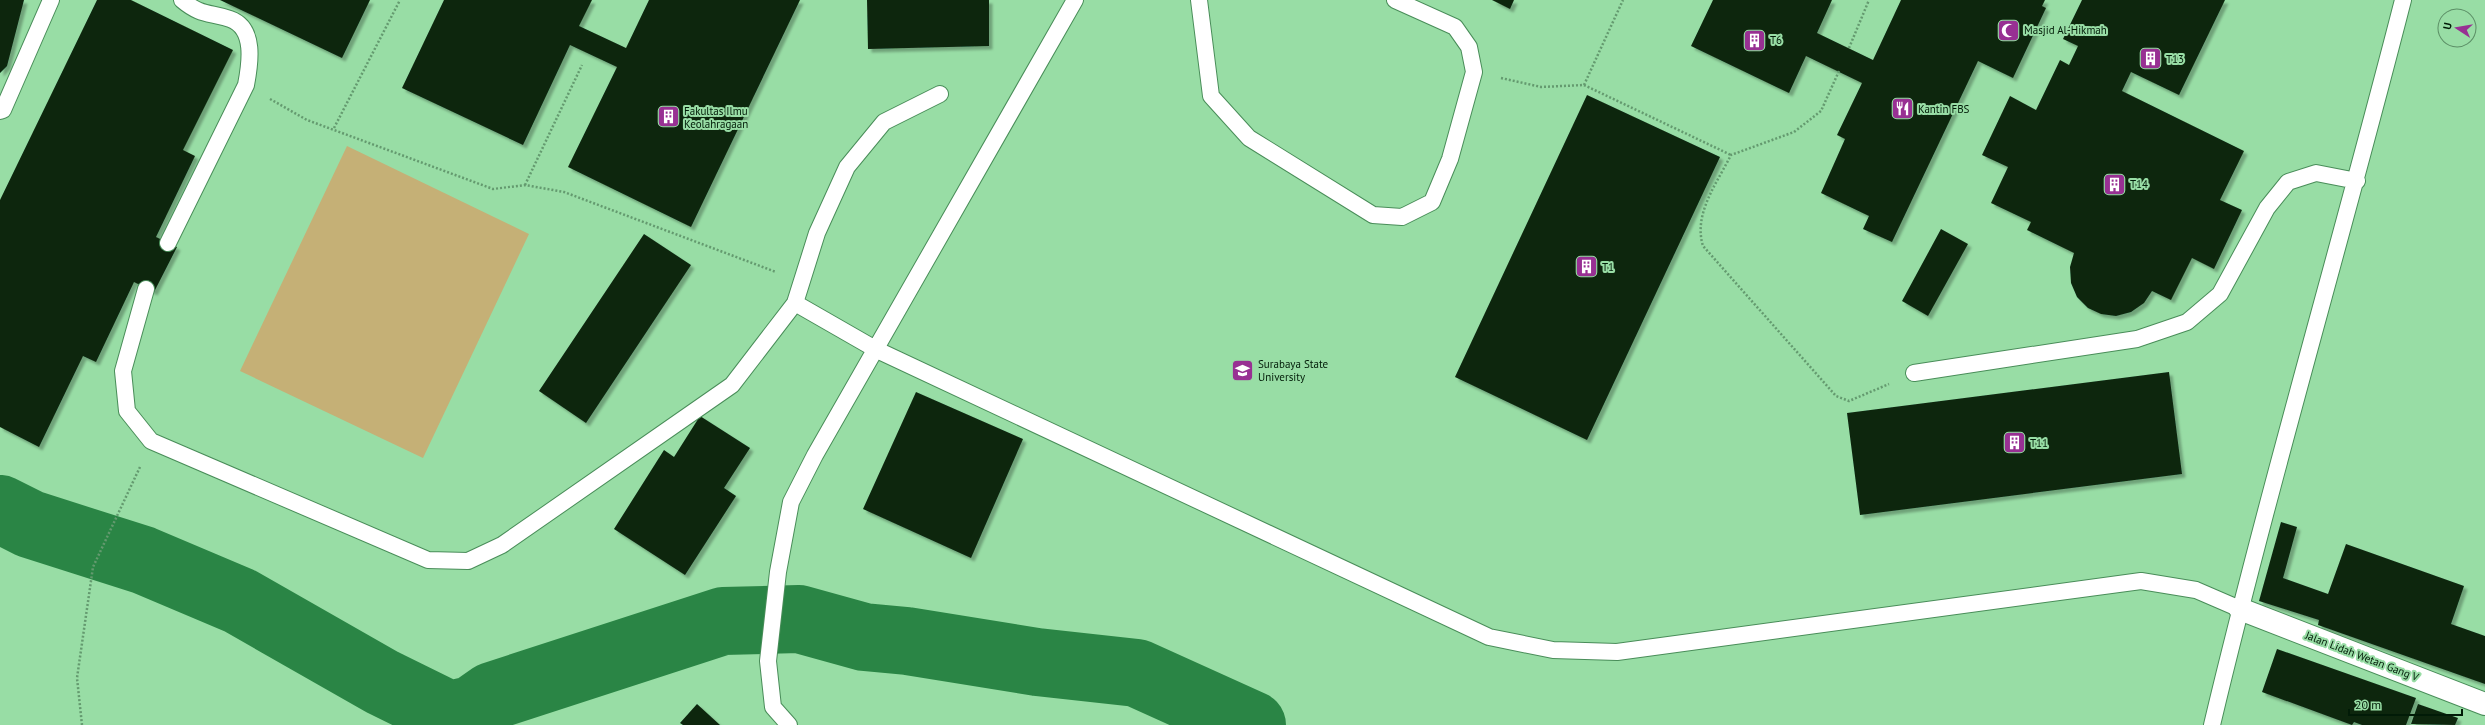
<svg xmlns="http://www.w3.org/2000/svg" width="2485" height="725" font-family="'PT Sans',sans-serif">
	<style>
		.park { fill: #c5b076 }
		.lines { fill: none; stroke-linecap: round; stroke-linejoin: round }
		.river { stroke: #2a8545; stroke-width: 68 }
		.building { fill: #0a2611; filter: url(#shadow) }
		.service-casing { stroke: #498d59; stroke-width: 18 }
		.minor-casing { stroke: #498d59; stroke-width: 24 }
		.path { stroke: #649a6f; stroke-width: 2.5; stroke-dasharray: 2 2; stroke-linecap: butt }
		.service { stroke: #fff; stroke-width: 16 }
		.minor { stroke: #fff; stroke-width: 22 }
		.labels { text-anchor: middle; stroke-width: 4; stroke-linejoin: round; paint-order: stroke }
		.poi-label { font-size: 11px; fill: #011b07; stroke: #98dda5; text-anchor: start }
		.street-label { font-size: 11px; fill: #011b07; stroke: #98dda5 }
	</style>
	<defs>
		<filter id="shadow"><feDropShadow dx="3.5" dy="3.5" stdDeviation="1" flood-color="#0004"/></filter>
	</defs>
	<rect width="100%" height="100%" fill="#98dda5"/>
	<path class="park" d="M 347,146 L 529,234 L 423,458 L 240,371 Z"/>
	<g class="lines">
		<path class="river" d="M 0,509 L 30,524 L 143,560 L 240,601 L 382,682 L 449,715 L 472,710 L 492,696 L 723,621 L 799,619 L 864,637 L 907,641 L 1037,662 L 1137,673 L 1252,725"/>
	</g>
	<path class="building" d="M 0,0 L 24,0 L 7,66 L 0,73 Z
		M 97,0 L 131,0 L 233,50 L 183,150 L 195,156 L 156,237 L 177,247 L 154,292 L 134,282 L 96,362 L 83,356 L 39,447 L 0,427 L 0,200 Z
		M 220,0 L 370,0 L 342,58 Z
		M 444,0 L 592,0 L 579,26 L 626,48 L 649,0 L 800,0 L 691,227 L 568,167 L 617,67 L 570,45 L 523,145 L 402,88 Z
		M 867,0 L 989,0 L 989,46 L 868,49 Z
		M 1492,0 L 1514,0 L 1510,9 Z
		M 1713,0 L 1832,0 L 1817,33 L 1873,60 L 1901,0 L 2045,0 L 2042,6 L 2046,8 L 2013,78 L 1978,61 L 1892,242 L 1863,229 L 1869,216 L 1821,193 L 1845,139 L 1837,135 L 1862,83 L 1806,56 L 1789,93 L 1691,46 Z
		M 2082,0 L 2225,0 L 2179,95 L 2131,72 L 2122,91 L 2244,151 L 2220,200 L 2242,210 L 2214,269 L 2192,258 L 2171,300 L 2152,291 L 2144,303 L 2131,312 L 2116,316 L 2101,314 L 2088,308 L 2077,297 L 2071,283 L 2070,267 L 2074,253 L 2027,230 L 2031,222 L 1991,203 L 2008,167 L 1982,155 L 2010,96 L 2036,110 L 2060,60 L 2069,65 L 2078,46 L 2063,39 Z
		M 1587,95 L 1720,157 L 1587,440 L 1455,377 Z
		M 1941,229 L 1968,244 L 1928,316 L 1902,301 Z
		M 644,234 L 691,265 L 586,423 L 539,391 Z
		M 2169,372 L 2182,474 L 1860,515 L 1847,413 Z
		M 916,392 L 1023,439 L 971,558 L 863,509 Z
		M 700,416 L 750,448 L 724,488 L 736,496 L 685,575 L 614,529 L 664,450 L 674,457 Z
		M 2281,522 L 2297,527 L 2283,578 L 2328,594 L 2346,544 L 2464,586 L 2451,624 L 2485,636 L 2485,684 L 2318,625 L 2319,620 L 2259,601 Z
		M 2277,649 L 2416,698 L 2406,725 L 2362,725 L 2354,722 L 2352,725 L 2262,692 Z
		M 697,704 L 720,725 L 683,725 L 680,723 Z
		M 2418,704 L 2458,718 L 2455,725 L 2411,724 Z"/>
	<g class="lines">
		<defs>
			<path id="service" d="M 1199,0 L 1211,96 L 1249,138 L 1373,215 L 1402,217 L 1432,202 L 1450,159 L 1474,72 L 1469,47 L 1455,27 L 1395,0
				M 0,111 L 3,110 L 51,0
				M 168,243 L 246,85 C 250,64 256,28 230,19 C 209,12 201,16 182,0
				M 146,289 L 123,371 L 127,411 L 151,441 L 428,560 L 468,561 L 502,545 L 732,385 L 795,303 L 817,233 L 847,167 L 884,122 L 940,94
				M 795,303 L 877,350 L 1489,637 L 1553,650 L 1617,652 L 2141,581 L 2196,590 L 2240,609
				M 1914,373 L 2137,339 L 2187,322 L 2220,294 L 2267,208 L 2288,182 L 2316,173 L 2357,181
				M 789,725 L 773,707 L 768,661 L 778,572 L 791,502 L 815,455 L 1075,0
				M 2212,725 C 2270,482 2341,242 2403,0"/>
			<path id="minor" d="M 2240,609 L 2485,704"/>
		</defs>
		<use href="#service" class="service-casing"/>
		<use href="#minor" class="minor-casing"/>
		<path class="path" d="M 1849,48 L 1869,0
			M 1839,71 L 1821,111 L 1794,132 L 1731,155 C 1717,183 1693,214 1703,246 L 1836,396 L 1849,401 L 1889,384
			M 1501,78 L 1541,87 L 1584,85 L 1731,155
			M 1584,85 L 1623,0
			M 270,99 L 307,120 L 493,189 L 525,185 L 564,192 L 776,272
			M 334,128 L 400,0
			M 525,185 L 582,65
			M 82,725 L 77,678 L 93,567 L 140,467"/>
		<use href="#service" class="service"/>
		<use href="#minor" class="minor"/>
	</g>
	<defs>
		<symbol id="mosque-square" viewBox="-11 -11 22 22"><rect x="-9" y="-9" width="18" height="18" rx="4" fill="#983093" stroke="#98dda5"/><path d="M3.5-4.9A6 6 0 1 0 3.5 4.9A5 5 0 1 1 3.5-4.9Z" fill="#fff"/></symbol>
		<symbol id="building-square" viewBox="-11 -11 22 22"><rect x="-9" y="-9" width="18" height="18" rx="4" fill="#983093" stroke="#98dda5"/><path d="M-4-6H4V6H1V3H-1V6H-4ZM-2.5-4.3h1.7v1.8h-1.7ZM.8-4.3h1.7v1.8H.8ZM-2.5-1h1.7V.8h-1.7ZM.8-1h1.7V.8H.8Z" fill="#fff"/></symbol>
		<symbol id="restaurant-square" viewBox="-11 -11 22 22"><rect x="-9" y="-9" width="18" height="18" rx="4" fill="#983093" stroke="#98dda5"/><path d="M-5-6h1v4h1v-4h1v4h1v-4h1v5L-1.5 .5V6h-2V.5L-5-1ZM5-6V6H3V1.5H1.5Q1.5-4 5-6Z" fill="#fff"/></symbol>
		<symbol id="university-square" viewBox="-11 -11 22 22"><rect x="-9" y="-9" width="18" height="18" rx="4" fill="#983093" stroke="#98dda5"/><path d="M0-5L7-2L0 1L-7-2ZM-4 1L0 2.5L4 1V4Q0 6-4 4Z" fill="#fff"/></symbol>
	</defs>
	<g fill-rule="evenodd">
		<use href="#mosque-square" x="1996" y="18" width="25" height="25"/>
		<use href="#building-square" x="1742" y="28" width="25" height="25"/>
		<use href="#building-square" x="2138" y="46" width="25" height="25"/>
		<use href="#restaurant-square" x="1890" y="96" width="25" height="25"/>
		<use href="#building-square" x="656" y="104" width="25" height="25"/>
		<use href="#building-square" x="2102" y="172" width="25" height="25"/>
		<use href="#building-square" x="1574" y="254" width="25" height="25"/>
		<use href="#university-square" x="1230" y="358" width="25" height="25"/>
		<use href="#building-square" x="2002" y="430" width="25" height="25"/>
	</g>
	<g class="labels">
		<g class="poi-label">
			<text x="2024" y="34">Masjid Al-Hikmah</text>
			<text x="1770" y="44">T6</text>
			<text x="2166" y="63">T13</text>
			<text x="1918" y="113">Kantin FBS</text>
			<text x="684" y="115">Fakultas Ilmu<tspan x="684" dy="13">Keolahragaan</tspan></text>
			<text x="2130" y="188">T14</text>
			<text x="1602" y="271">T1</text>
			<text x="1258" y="368">Surabaya State<tspan x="1258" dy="13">University</tspan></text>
			<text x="2030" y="447">T11</text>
		</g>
		<g class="street-label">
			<text transform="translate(2362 656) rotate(21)" y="4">Jalan Lidah Wetan Gang V</text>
		</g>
	</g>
	<g transform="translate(2457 28) rotate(282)"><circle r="19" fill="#98dda5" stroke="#5c8f66"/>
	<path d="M0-3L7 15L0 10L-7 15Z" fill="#983093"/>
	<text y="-6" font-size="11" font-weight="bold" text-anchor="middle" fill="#011b07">U</text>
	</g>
	<path d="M2349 709v6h113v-6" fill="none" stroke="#011b07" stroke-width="2"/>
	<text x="2355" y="709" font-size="12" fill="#011b07" stroke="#98dda5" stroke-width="3" paint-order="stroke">20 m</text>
</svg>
